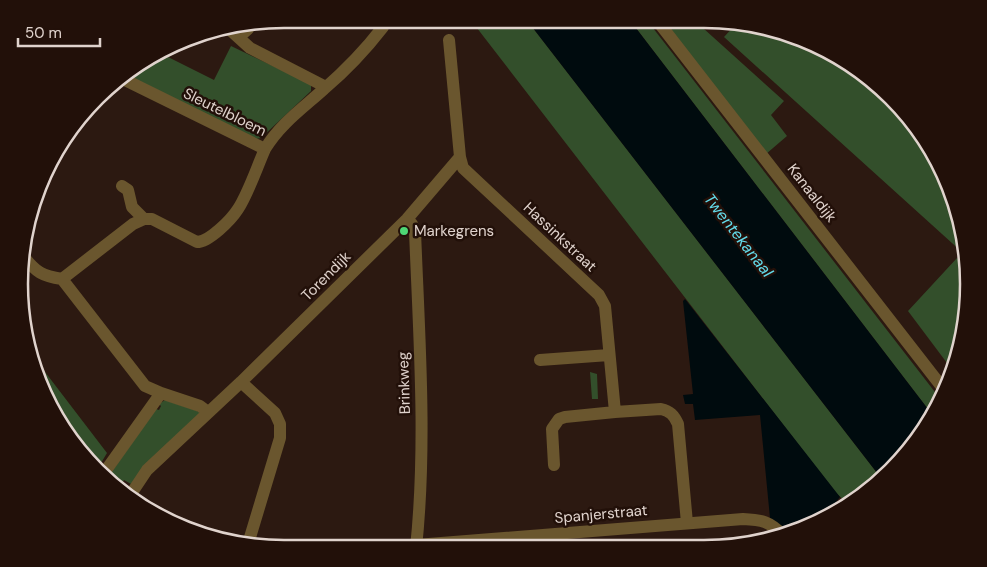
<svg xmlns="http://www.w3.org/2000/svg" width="987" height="567" font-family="'DM Sans',sans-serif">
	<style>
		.green { fill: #334f2b }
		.water { fill: #000b0e }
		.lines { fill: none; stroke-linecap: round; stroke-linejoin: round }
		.minor { stroke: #6a562e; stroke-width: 12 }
		.poi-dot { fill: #4ed675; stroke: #221009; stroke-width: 2 }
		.labels { text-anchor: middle; stroke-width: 5; stroke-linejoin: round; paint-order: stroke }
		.street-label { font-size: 15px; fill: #e0d3cd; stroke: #221009 }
		.poi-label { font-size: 15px; fill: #e0d3cd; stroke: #221009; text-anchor: start }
		.water-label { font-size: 16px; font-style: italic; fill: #63dae9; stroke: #221009 }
		.rim { fill: none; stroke: #e0d3cd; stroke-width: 2.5 }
	</style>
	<rect width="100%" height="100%" fill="#2c1911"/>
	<path class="green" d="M 470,19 L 526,19 L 881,478 L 848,504 L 835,492 Z
		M 629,19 L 646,19 L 938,396 L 931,413 Z
		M 662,19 L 693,19 L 784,101 L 771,115 L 787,136 L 766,154 Z
		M 737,23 L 789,33 L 850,63 L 923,136 L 963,232 L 963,253 L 724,37 Z
		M 231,46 L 311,84 L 311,91 L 261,138 L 256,139 L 123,73 L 160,53 L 214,80 Z
		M 957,258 L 963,264 L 963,335 L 950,367 L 908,311 Z
		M 29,351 L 107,453 L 98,468 L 74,445 L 64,426 L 60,412 L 33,369 Z
		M 590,372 L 597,374 L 598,399 L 592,399 Z
		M 165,400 L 195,410 L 199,412 L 199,414 L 131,484 L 124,480 L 120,487 L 127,491 L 126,494 L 108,477 L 156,409 L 159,410 L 161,406 L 159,404 Z"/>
	<path class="water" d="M 526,19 L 629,19 L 931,413 C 921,437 902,462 881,478 Z
		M 685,299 L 840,497 L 822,519 L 790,533 L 770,518 L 760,415 L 695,420 L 693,404 L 685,404 L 683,395 L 693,394 L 683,301 Z"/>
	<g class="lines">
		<path class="minor" d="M 656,19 L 942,387
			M 228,28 L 250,48 L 326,87
			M 239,37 L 248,29 L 250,24
			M 449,40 L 460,157 L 463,168 L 599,295 L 605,306 L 615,412 L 661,409 C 670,411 674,415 678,424 L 687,523
			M 265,149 C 280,124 303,108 324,89 C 345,71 366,49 383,27 L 382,19
			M 122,186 L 128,190 L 132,207 L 144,219
			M 407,219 L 412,224 L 415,231 C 419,336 427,443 416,548
			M 24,257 C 36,272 42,276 62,279 L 145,386 L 161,393 L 104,473
			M 62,279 L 133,224 L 144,219 L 152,219 L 197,242 C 209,242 231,220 238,209 C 248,194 257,167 265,149 L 119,77
			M 540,360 L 609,355
			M 241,382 L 275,413 L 280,424 L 280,438 L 248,544
			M 161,393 L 200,406 L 208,412
			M 554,465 L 552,429 L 559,419 L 565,417 L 615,412
			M 129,497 L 147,470 L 241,382 L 407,219 L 460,157
			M 416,545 L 743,519 C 762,520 769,521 783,535"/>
	</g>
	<circle class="poi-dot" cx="404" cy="231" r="5"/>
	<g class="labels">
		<g class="street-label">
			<text transform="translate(225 112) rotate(26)" y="5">Sleutelbloem</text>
			<text transform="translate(812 193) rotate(52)" y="5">Kanaaldijk</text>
			<text transform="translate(560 237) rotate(43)" y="5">Hassinkstraat</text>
			<text transform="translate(326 276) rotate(-45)" y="5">Torendijk</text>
			<text transform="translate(404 383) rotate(-92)" y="5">Brinkweg</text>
			<text transform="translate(601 514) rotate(-5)" y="5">Spanjerstraat</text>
		</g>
		<g class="poi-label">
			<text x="414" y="236">Markegrens</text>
		</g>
		<g class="water-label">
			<text transform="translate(739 235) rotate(52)" y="6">Twentekanaal</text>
		</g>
	</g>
	<path d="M0 0H987V567H0ZM284 28H704A256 256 0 0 1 960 284V284A256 256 0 0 1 704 540H284A256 256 0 0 1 28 284V284A256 256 0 0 1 284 28Z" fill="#221009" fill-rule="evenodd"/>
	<path class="rim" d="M284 28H704A256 256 0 0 1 960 284V284A256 256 0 0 1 704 540H284A256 256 0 0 1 28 284V284A256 256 0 0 1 284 28Z"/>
	<path d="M18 38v8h82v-8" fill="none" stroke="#e0d3cd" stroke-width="2.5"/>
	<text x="25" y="38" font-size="15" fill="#e0d3cd" stroke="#221009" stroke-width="4" paint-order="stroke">50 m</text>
</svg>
